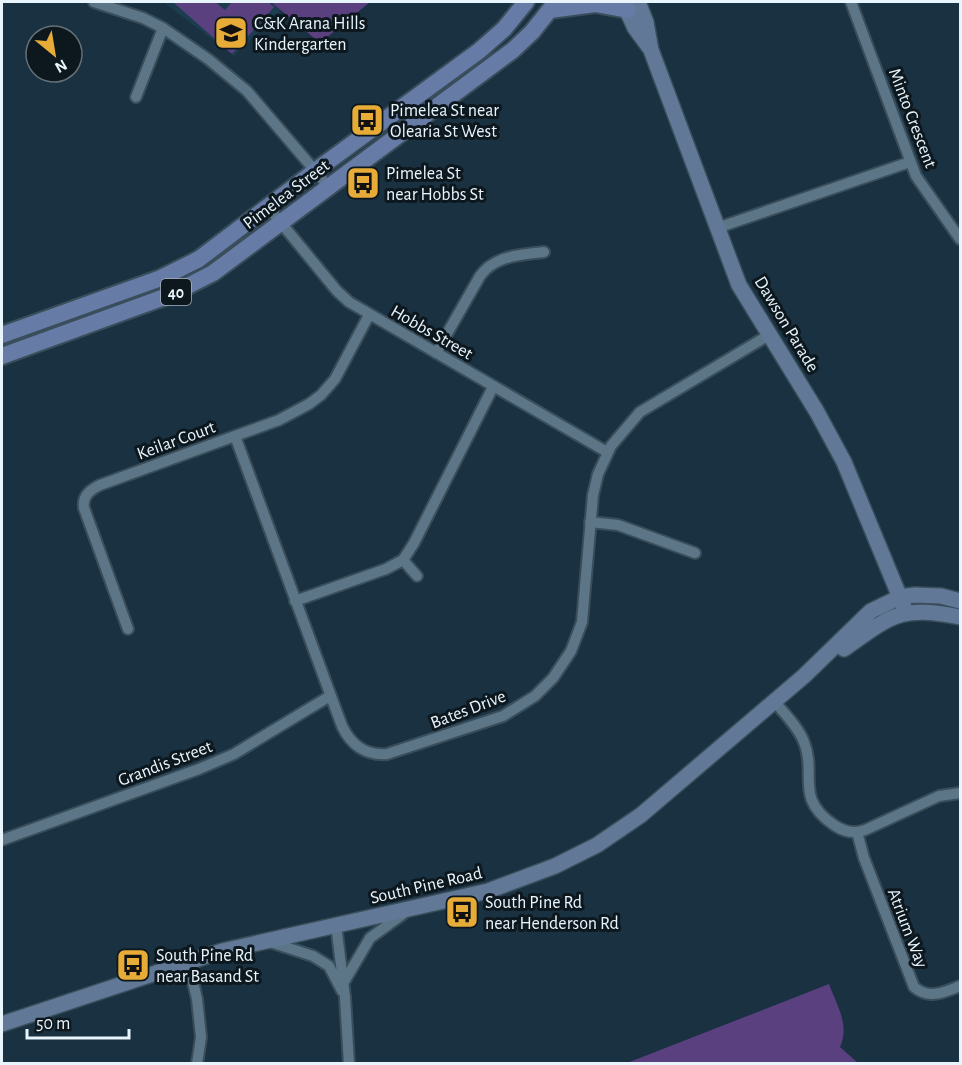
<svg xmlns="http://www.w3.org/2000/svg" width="962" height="1065" font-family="'Alegreya Sans',sans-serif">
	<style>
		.built { fill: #1c3c4f }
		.green { fill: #5b4080 }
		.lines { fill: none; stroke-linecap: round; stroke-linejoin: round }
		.street-casing { stroke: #394d5a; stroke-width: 14 }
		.secondary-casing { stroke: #394d5a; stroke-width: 18 }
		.primary-casing { stroke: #394d5a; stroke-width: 20 }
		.street { stroke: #5c7687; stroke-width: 10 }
		.secondary { stroke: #617997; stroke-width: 15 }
		.primary { stroke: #667ba6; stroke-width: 16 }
		.labels { text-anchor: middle; stroke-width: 6; stroke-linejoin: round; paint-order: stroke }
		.shield { fill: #0d171e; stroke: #a7b2ba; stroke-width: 1.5 }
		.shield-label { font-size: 16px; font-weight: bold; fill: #e9f5fd }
		.poi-label { font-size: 18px; fill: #e9f5fd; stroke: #0d171e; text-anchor: start }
		.street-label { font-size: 18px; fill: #e9f5fd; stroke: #0d171e }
	</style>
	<rect width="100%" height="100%" fill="#193140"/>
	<path class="built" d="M 163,2 L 271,2 L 281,10 L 234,56 Z"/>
	<path class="green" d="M 175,2 L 215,2 L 225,10 L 232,2 L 268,2 L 274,7 L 232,54 L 174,3 Z
		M 271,2 L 370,2 L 320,43 Z
		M 829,984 C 837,1006 850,1025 840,1047 L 858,1063 L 627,1063 Z"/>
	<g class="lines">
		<defs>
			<path id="street" d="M 94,2 L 143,18 L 163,28 L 208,59 L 247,91 L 328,186
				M 851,2 L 916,176 L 960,239
				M 136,97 L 163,28
				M 268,207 L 337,291 L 349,302 L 607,452
				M 717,228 L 910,162
				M 436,353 L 480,276 C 495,255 521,255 544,252
				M 235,436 L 342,726 C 351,745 366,756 387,754 L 503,716 L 535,696 L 553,678 L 571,651 L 582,622 L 593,495 L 598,474 L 611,446 L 640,412 L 769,335
				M 590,522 L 618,525 L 695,553
				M 403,560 L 417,576
				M 295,601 L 386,569 L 403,560 L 414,543 L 493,387
				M 128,629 L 84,508 C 82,496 90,490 100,485 L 279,420 L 309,404 L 321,395 L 335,379 L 369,315
				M 774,701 C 785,714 798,727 804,742 C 817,775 794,798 834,825 C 844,832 854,834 865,830 L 939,796 L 960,793
				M 857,832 L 864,858 L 914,987 C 929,1000 945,992 960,986
				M 2,840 L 199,769 L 234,754 L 330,696
				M 336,925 L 345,997 L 349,1064
				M 267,941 L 313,956 L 329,966 L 342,991
				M 188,961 L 197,999 L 201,1037 L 197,1064
				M 344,982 L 370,938 L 403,914"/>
			<path id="secondary" d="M 623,2 L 635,28 L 649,47
				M 638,2 L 646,22 L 651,50 L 739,285 L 817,412 L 844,462 L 906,612
				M 844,649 C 892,615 900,605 960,617
				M 2,1024 L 222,951 L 488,891 L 555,866 L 597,845 L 641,815 L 804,676 L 871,611 L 900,597 L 915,595 L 941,596 L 960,601"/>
			<path id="primary" d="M 550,10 L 595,4 L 628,10
				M 2,335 L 161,278 L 199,259 L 315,171 L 479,51 L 504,29 L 526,2
				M 2,356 L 170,295 L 213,273 L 513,50 L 532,32 L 556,2"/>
		</defs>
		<use href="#street" class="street-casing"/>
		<use href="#secondary" class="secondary-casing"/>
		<use href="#primary" class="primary-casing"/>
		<use href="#street" class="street"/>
		<use href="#secondary" class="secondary"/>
		<use href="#primary" class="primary"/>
	</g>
	<defs>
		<symbol id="school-square" viewBox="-11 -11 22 22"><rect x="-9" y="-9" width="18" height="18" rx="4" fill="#e7ac37" stroke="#0d171e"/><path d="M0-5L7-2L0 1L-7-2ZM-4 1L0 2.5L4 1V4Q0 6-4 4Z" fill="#111"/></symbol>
		<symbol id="bus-square" viewBox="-11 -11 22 22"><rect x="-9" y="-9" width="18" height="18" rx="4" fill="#e7ac37" stroke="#0d171e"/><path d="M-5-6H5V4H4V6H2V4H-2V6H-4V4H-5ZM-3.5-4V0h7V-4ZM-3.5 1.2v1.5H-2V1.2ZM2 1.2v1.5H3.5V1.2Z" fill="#111"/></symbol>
	</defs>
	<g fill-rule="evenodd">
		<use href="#school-square" x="212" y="14" width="38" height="38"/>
		<use href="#bus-square" x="348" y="101" width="38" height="38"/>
		<use href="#bus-square" x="344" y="164" width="38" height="38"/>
		<use href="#bus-square" x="443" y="893" width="38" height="38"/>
		<use href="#bus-square" x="114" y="946" width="38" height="38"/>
	</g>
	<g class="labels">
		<rect class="shield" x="161" y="279" width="30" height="26" rx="4.5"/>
		<g class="shield-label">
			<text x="176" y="298">40</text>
		</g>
		<g class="poi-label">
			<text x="254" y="29">C&amp;K Arana Hills<tspan x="254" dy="21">Kindergarten</tspan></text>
			<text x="390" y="116">Pimelea St near<tspan x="390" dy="21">Olearia St West</tspan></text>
			<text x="386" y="179">Pimelea St<tspan x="386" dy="21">near Hobbs St</tspan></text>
			<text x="485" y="908">South Pine Rd<tspan x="485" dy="21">near Henderson Rd</tspan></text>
			<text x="156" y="961">South Pine Rd<tspan x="156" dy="21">near Basand St</tspan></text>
		</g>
		<g class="street-label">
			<text transform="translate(913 118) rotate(69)" y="6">Minto Crescent</text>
			<text transform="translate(286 194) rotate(-37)" y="6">Pimelea Street</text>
			<text transform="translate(787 324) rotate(59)" y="6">Dawson Parade</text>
			<text transform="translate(432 332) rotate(30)" y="6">Hobbs Street</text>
			<text transform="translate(176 440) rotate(-20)" y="6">Keilar Court</text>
			<text transform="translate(468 709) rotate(-21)" y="6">Bates Drive</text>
			<text transform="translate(165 763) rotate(-21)" y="6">Grandis Street</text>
			<text transform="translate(426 885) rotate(-13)" y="6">South Pine Road</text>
			<text transform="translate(908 928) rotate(69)" y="6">Atrium Way</text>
		</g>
	</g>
	<rect width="962" height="1065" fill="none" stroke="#e9f5fd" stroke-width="6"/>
	<g transform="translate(54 54) rotate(150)"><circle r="28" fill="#0d171e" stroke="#657077" stroke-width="1.5"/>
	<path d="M0-4.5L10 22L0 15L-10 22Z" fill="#e7ac37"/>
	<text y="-9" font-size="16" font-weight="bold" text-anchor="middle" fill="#e9f5fd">N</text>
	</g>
	<path d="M27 1029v9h102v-9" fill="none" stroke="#e9f5fd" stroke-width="3"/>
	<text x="36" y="1029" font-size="18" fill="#e9f5fd" stroke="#0d171e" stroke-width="4.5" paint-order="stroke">50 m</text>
</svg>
